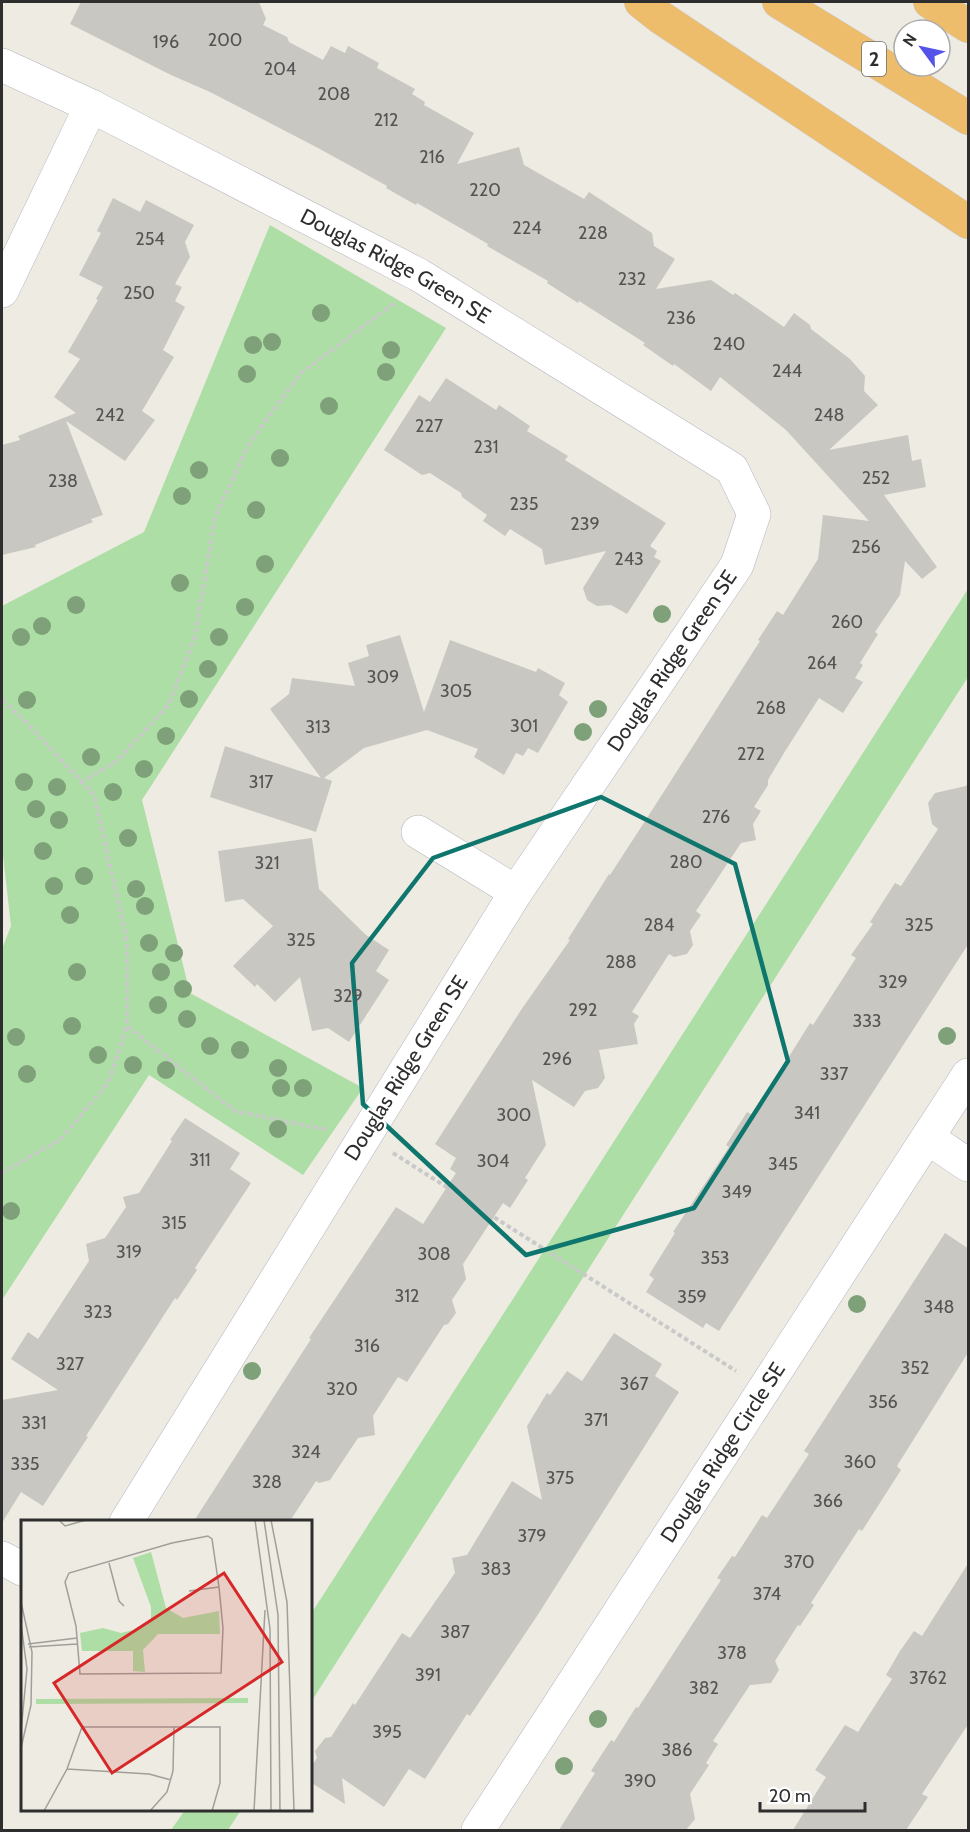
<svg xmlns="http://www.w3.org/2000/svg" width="970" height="1832" font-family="Cabin,sans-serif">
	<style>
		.park { fill: #addea5 }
		.building { fill: #c9c7c1 }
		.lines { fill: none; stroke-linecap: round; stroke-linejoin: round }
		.street-casing { stroke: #b5b5c0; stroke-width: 34 }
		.highway-casing { stroke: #c9c9c9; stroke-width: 34 }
		.path { stroke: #c9c9c9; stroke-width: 4; stroke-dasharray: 4.5 3; stroke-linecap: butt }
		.street { stroke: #fff; stroke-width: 33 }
		.highway { stroke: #eebd6c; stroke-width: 33 }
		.tree { fill: #7fa179 }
		.marked { fill: none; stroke: #0f766e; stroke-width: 4.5; stroke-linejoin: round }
		.labels { text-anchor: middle; stroke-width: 5; stroke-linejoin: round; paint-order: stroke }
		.number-label { font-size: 18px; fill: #555453 }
		.shield { fill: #fff; stroke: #6d6d6d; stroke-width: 1.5 }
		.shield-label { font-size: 20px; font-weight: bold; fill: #2e2e2e }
		.street-label { font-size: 21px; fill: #2e2e2e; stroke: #fff }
		.inset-road { fill: none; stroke: #a19f9a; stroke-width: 1.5 }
		.view { fill: #d62828; fill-opacity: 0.15; stroke: #d62828; stroke-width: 3 }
		.inset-edge { fill: none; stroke: #2e2e2e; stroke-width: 3 }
	</style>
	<rect width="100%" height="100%" fill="#edebe2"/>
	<path class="park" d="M 270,225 L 446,328 L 142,800 L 190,993 L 363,1088 L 303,1175 L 149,1075 L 2,1300 L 2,949 L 11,926 L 2,846 L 2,606 L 144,532 Z
		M 968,589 L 968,677 L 311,1702 L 311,1614 Z
		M 185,1810 L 241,1810 L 228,1830 L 171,1830 Z"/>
	<path class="building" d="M 81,2 L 259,2 L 266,19 L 263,25 L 287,37 L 289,42 L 323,60 L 331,46 L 345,53 L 348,46 L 379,63 L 377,68 L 415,89 L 412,94 L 425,102 L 424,105 L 474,133 L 457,164 L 519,147 L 524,165 L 584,199 L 589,192 L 652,233 L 654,246 L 675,259 L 656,289 L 711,280 L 733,295 L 735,293 L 784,327 L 794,313 L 810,325 L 811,329 L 850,359 L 865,376 L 864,391 L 878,405 L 829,450 L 908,435 L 912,461 L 921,459 L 926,487 L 884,495 L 937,567 L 922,579 L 905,561 L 900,595 L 875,632 L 878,634 L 860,663 L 863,665 L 855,678 L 863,682 L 843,713 L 819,698 L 784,753 L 768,780 L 768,785 L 754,807 L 761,811 L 753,824 L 756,840 L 741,843 L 696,911 L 701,915 L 690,931 L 693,945 L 687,954 L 674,957 L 669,954 L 632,1012 L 639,1016 L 634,1024 L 638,1044 L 599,1050 L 605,1078 L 598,1088 L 585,1091 L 574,1107 L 532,1080 L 546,1145 L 525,1178 L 528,1180 L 510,1208 L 503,1203 L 463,1264 L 466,1279 L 452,1300 L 456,1313 L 448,1324 L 444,1325 L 407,1382 L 398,1377 L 373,1416 L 375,1435 L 358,1438 L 330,1480 L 319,1483 L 316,1481 L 290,1521 L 194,1521 L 311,1339 L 309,1338 L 396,1207 L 423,1224 L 456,1173 L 450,1169 L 456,1158 L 435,1144 L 521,1010 L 570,940 L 568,939 L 609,874 L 610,875 L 656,804 L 760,641 L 758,640 L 777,611 L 783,615 L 818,559 L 823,515 L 869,521 L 786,430 L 720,377 L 711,391 L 674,364 L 673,366 L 643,345 L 645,343 L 579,301 L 578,303 L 547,283 L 548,281 L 487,246 L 488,244 L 417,203 L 416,205 L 386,188 L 387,186 L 318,148 L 210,92 L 171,75 L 70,24 Z
		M 113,198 L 140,212 L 146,200 L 194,225 L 185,242 L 190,257 L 175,284 L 182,287 L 175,301 L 185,307 L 163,350 L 174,357 L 142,411 L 155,420 L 125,461 L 66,421 L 103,515 L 91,519 L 93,522 L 35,545 L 36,547 L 2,555 L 2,445 L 20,440 L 18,436 L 76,413 L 54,397 L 80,359 L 68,352 L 98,300 L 96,299 L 103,287 L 79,275 L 101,233 L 97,231 Z
		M 446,378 L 496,410 L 499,405 L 530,426 L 527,431 L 568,456 L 565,460 L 666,523 L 650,546 L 657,551 L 654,557 L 661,561 L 627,614 L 611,605 L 597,606 L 587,600 L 583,588 L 606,551 L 545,565 L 542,549 L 510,529 L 505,536 L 483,521 L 487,515 L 462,497 L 461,493 L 430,473 L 422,475 L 384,450 L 419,395 L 430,402 Z
		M 400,635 L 424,712 L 450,640 L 536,672 L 538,668 L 565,683 L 559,695 L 568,702 L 538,753 L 528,748 L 523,756 L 516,753 L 504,775 L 474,757 L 478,749 L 427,730 L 364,748 L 324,778 L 332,781 L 316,832 L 210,797 L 225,746 L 321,778 L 270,709 L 289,694 L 292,678 L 355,686 L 348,663 L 369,656 L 366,645 Z
		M 969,782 L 969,943 L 719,1331 L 706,1323 L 703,1328 L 646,1292 L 654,1279 L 649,1275 L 675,1233 L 673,1232 L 729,1147 L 726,1145 L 747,1112 L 753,1115 L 788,1065 L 785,1063 L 810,1023 L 813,1025 L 856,958 L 851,955 L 873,924 L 870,922 L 895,883 L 901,886 L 938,829 L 932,824 L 928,803 L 935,793 L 966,786 Z
		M 312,838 L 319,889 L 366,935 L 389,950 L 376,971 L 389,980 L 349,1042 L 328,1028 L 312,1031 L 300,977 L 275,1002 L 257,984 L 255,987 L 233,966 L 273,926 L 243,899 L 225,902 L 218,851 Z
		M 185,1118 L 240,1153 L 230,1169 L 251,1183 L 195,1268 L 197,1270 L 177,1300 L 175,1298 L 86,1436 L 88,1437 L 43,1506 L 21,1492 L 2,1523 L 2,1400 L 58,1390 L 11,1359 L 28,1332 L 38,1339 L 89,1261 L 86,1244 L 105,1238 L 126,1207 L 123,1197 L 139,1193 L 172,1141 L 170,1140 Z
		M 945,1233 L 969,1249 L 969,1351 L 897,1466 L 901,1470 L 862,1531 L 859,1529 L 811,1603 L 814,1605 L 800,1626 L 798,1625 L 775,1661 L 779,1670 L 771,1683 L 750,1685 L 713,1741 L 718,1744 L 706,1763 L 709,1765 L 690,1794 L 695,1819 L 686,1830 L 559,1830 L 595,1773 L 591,1771 L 611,1740 L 614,1742 L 636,1707 L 638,1708 L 721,1580 L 717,1578 L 732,1556 L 735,1557 L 762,1515 L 767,1518 L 809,1454 L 804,1451 Z
		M 614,1333 L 662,1364 L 655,1376 L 679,1392 L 539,1613 L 470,1716 L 467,1714 L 425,1779 L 409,1769 L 384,1807 L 342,1778 L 345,1804 L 310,1782 L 310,1768 L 317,1758 L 315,1751 L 325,1738 L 331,1737 L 353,1703 L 355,1705 L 402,1633 L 410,1638 L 455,1573 L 452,1558 L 467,1555 L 512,1481 L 542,1500 L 527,1426 L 547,1393 L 550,1395 L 567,1371 L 582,1381 Z
		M 969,1562 L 969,1723 L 922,1794 L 928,1797 L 906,1830 L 793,1830 L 826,1777 L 815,1770 L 845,1725 L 858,1732 L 892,1679 L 886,1675 L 900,1651 L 914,1631 L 922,1636 Z"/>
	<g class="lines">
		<defs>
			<g id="street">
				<path id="s1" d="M 2,65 L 91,106 L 419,275 L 732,469 L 754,514 L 737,565 L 516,892 L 126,1522"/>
				<path d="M 2,291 L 91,106"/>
				<path d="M 418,832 L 516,892"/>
				<path d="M 928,1138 L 968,1165"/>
				<path d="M 2,1558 L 22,1569"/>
				<path id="s2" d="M 478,1830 L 968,1075"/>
			</g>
			<path id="highway" d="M 641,2 L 660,17 L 968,222
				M 779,2 L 968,118
				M 930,2 L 968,26"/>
		</defs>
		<use href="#street" class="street-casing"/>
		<use href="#highway" class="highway-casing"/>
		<path class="path" d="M 2,700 L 25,721 L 94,795 L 127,942 L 127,1026 L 235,1111 L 328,1130
			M 81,782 L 117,761 L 169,704 L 195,636 L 215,517 L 250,442 L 300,374 L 396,302
			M 393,1153 L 736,1371
			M 2,1173 L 61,1139 L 108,1083 L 127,1026"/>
		<use href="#street" class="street"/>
		<use href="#highway" class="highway"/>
	</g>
	<g class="tree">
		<circle cx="321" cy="313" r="9"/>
		<circle cx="272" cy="342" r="9"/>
		<circle cx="253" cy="345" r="9"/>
		<circle cx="391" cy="350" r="9"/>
		<circle cx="386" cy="372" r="9"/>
		<circle cx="247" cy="374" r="9"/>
		<circle cx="329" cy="406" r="9"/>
		<circle cx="280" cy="458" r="9"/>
		<circle cx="199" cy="470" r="9"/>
		<circle cx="182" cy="496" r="9"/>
		<circle cx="256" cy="510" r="9"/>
		<circle cx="265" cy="564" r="9"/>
		<circle cx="180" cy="583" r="9"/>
		<circle cx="76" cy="605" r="9"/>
		<circle cx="245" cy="607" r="9"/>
		<circle cx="662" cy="614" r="9"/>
		<circle cx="42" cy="626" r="9"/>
		<circle cx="21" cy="637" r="9"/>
		<circle cx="219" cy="637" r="9"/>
		<circle cx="208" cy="669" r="9"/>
		<circle cx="189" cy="699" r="9"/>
		<circle cx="27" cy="700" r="9"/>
		<circle cx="598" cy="709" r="9"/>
		<circle cx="583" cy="732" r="9"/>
		<circle cx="166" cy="736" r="9"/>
		<circle cx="91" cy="757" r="9"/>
		<circle cx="144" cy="769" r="9"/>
		<circle cx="24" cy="782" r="9"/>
		<circle cx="57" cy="787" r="9"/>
		<circle cx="113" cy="792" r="9"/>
		<circle cx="36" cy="809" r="9"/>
		<circle cx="59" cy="820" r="9"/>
		<circle cx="128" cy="838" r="9"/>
		<circle cx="43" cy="851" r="9"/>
		<circle cx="84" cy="876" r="9"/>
		<circle cx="54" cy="886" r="9"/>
		<circle cx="136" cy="889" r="9"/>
		<circle cx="145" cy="906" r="9"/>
		<circle cx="70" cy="915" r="9"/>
		<circle cx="149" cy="943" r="9"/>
		<circle cx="174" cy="953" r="9"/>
		<circle cx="77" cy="972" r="9"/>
		<circle cx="161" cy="972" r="9"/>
		<circle cx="183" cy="989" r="9"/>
		<circle cx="158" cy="1005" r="9"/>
		<circle cx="187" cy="1019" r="9"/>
		<circle cx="72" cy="1026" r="9"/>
		<circle cx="947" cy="1036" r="9"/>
		<circle cx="16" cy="1037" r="9"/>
		<circle cx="210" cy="1046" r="9"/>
		<circle cx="240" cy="1050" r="9"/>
		<circle cx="98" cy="1055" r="9"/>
		<circle cx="133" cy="1065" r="9"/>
		<circle cx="278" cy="1068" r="9"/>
		<circle cx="166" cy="1070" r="9"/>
		<circle cx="27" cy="1074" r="9"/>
		<circle cx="281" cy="1088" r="9"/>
		<circle cx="303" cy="1088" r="9"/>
		<circle cx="278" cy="1129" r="9"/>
		<circle cx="11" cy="1211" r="9"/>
		<circle cx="857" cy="1304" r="9"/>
		<circle cx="252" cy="1371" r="9"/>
		<circle cx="598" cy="1719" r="9"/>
		<circle cx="564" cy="1766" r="9"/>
	</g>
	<path class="marked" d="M 601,797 L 735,864 L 788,1061 L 694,1208 L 526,1255 L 363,1104 L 352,963 L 433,858 Z"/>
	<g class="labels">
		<g class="number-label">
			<text x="225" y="46">200</text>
			<text x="166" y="48">196</text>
			<text x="280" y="75">204</text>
			<text x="334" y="100">208</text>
			<text x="386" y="126">212</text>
			<text x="432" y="163">216</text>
			<text x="485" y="196">220</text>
			<text x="527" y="234">224</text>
			<text x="593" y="239">228</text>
			<text x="150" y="245">254</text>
			<text x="632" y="285">232</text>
			<text x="139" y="299">250</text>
			<text x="681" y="324">236</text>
			<text x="729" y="350">240</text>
			<text x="787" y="377">244</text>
			<text x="110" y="421">242</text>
			<text x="829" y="421">248</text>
			<text x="429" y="432">227</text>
			<text x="486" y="453">231</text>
			<text x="876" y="484">252</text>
			<text x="63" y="487">238</text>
			<text x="524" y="510">235</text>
			<text x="585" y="530">239</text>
			<text x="866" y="553">256</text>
			<text x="629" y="565">243</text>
			<text x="847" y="628">260</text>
			<text x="822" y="669">264</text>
			<text x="383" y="683">309</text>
			<text x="456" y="697">305</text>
			<text x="771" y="714">268</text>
			<text x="524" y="732">301</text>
			<text x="318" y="733">313</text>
			<text x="751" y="760">272</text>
			<text x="261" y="788">317</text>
			<text x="716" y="823">276</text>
			<text x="686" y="868">280</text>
			<text x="267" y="869">321</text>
			<text x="659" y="931">284</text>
			<text x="919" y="931">325</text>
			<text x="301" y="946">325</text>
			<text x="621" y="968">288</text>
			<text x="893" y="988">329</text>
			<text x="348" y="1002">329</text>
			<text x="583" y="1016">292</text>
			<text x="867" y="1027">333</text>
			<text x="557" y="1065">296</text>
			<text x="834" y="1080">337</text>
			<text x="807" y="1119">341</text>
			<text x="514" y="1121">300</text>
			<text x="200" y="1166">311</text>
			<text x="493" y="1167">304</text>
			<text x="783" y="1170">345</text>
			<text x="737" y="1198">349</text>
			<text x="174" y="1229">315</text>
			<text x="129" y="1258">319</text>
			<text x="434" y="1260">308</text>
			<text x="715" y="1264">353</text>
			<text x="407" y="1302">312</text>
			<text x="692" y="1303">359</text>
			<text x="939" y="1313">348</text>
			<text x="98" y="1318">323</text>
			<text x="367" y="1352">316</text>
			<text x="70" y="1370">327</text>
			<text x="915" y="1374">352</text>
			<text x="634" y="1390">367</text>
			<text x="342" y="1395">320</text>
			<text x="883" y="1408">356</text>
			<text x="596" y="1426">371</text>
			<text x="34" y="1429">331</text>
			<text x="306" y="1458">324</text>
			<text x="860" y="1468">360</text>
			<text x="25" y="1470">335</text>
			<text x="560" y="1484">375</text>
			<text x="267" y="1488">328</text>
			<text x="828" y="1507">366</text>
			<text x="532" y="1542">379</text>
			<text x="799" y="1568">370</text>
			<text x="496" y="1575">383</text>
			<text x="767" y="1600">374</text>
			<text x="455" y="1638">387</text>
			<text x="732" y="1659">378</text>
			<text x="428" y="1681">391</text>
			<text x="928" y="1684">3762</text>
			<text x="704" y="1694">382</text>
			<text x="387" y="1738">395</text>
			<text x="677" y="1756">386</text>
			<text x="640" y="1787">390</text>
		</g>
		<rect class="shield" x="862" y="42" width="24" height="34" rx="4.5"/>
		<g class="shield-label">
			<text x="874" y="66">2</text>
		</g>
		<g class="street-label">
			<text dy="7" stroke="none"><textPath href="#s1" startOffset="442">Douglas Ridge Green SE</textPath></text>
			<text transform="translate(672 661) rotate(-56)" y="7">Douglas Ridge Green SE</text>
			<text transform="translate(406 1068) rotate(-58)" y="7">Douglas Ridge Green SE</text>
			<text dy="7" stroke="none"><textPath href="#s2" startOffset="450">Douglas Ridge Circle SE</textPath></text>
		</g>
	</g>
	<g transform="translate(21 1520)">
		<rect width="291" height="291" fill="#edebe2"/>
		<path d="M 130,32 L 145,88 L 162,98 L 198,91 L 199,114 L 137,114 L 122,130 L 124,152 L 112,151 L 112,131 L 61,131 L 59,113 L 82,108 L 100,113 L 117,109 L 130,99 L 130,87 L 112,38 ZM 227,178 L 227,183 L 15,184 L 15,179 Z" fill="#addea5"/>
		<path class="inset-road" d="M 38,0 L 44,6 L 65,0M 234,0 L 249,109 L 250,291M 243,0 L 257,95 L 259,291M 250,0 L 266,82 L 273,291M 187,16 L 191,19 L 198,67 L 202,108 L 200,153 L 59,154 L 55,106 L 44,62 L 48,53 L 151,23 ZM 88,43 L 98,81 L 103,86M 168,71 L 198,67M 0,82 L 11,132 L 10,185 L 0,228M 0,104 L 6,149 L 0,211M 7,124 L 56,118M 8,127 L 56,124M 46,249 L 128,254 L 150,260M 23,291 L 46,249 L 61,207 L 199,207 L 199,263 L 191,291M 129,291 L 146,272 L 152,251 L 153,207M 233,291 L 244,90"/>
		<path class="view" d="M 203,53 L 261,142 L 91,253 L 33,163 Z"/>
		<rect width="291" height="291" class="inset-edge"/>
	</g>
	<rect width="970" height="1832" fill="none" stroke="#2e2e2e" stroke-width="6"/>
	<g transform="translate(922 48) rotate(303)"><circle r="28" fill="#ffffff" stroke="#ababab" stroke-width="1.5"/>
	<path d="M0-4.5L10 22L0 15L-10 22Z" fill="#5554e8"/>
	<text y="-9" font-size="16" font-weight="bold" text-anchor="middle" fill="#2e2e2e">N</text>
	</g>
	<path d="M760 1802v9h105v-9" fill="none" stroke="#2e2e2e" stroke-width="3"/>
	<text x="769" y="1802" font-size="18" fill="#2e2e2e" stroke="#ffffff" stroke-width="4.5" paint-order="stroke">20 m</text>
</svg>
